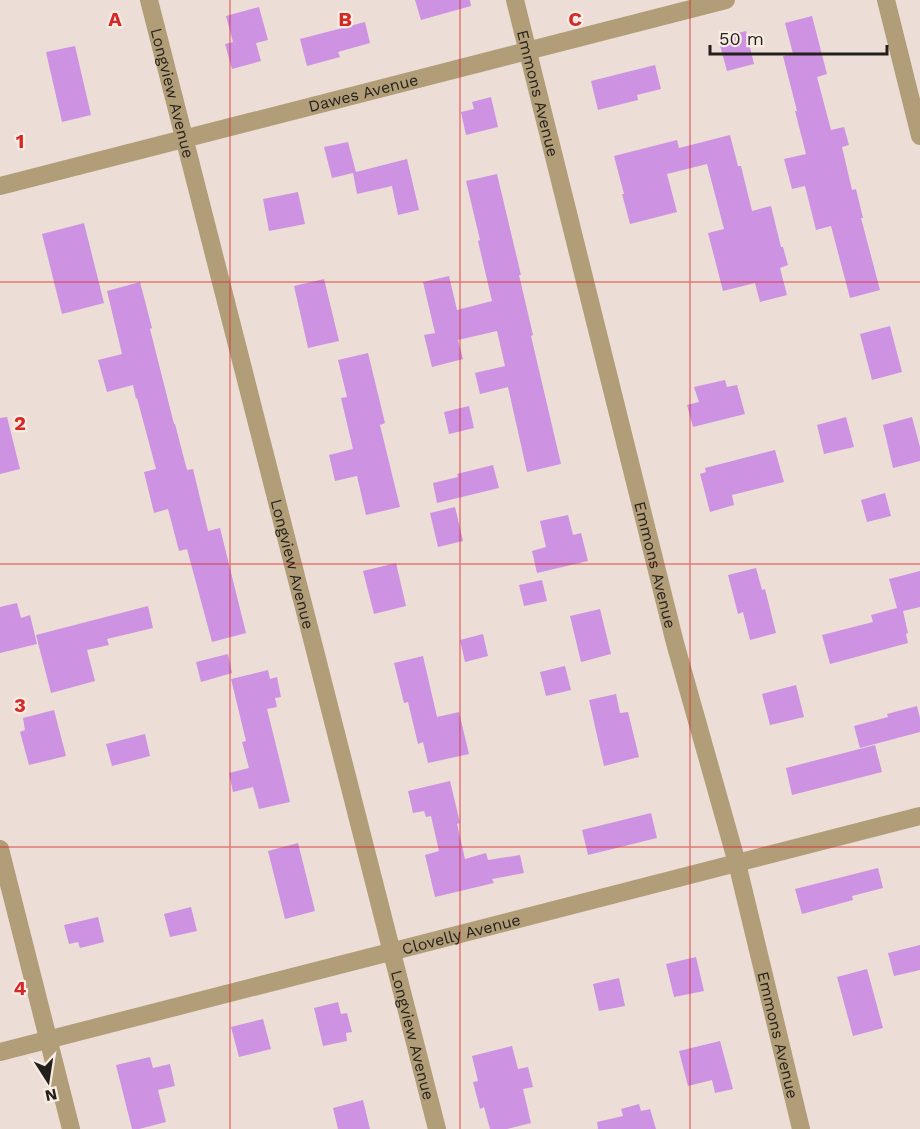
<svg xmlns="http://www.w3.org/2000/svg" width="920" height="1129" font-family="'Work Sans',sans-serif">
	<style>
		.building { fill: #cd92e2 }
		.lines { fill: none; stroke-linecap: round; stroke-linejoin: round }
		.minor { stroke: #b19d77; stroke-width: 18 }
		.grid { fill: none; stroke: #d62828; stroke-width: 1.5; stroke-opacity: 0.55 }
		.labels { text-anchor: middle; stroke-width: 4.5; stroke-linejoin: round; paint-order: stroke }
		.street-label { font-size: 16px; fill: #231f1b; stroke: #f9ece3 }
		.grid-label { font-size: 20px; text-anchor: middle; font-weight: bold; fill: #d62828; stroke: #f9ece3; stroke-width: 4.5; stroke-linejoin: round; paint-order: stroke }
	</style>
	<rect width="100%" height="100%" fill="#ecded6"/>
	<path class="building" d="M 415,0 L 470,0 L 471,6 L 421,20 Z
		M 259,7 L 268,40 L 256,43 L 261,61 L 232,69 L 225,44 L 233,42 L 226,16 Z
		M 812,16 L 827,74 L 817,77 L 831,130 L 844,127 L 849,145 L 842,147 L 852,190 L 856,189 L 863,218 L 861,218 L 880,290 L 850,298 L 831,226 L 816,230 L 805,186 L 792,189 L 784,159 L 806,154 L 795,111 L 797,111 L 783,56 L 793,54 L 785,23 Z
		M 365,22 L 370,43 L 338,52 L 340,57 L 307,66 L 300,39 Z
		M 746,31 L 754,64 L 727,71 L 718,38 Z
		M 75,46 L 91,115 L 62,122 L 46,52 Z
		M 655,65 L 661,89 L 637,95 L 638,100 L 598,110 L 591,81 Z
		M 491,97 L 498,127 L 466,135 L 461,112 L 474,109 L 472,102 Z
		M 730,135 L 738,166 L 741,166 L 752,211 L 771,206 L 781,247 L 783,247 L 788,265 L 780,268 L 787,295 L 760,302 L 755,283 L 723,291 L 708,233 L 724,229 L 707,164 L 667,174 L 677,212 L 630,224 L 622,194 L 624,194 L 614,156 L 677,140 L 679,148 Z
		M 348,142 L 356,172 L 407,159 L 419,210 L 398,215 L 392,186 L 357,194 L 353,173 L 332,178 L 324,147 Z
		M 497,174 L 521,275 L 519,275 L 533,335 L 531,336 L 561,464 L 527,472 L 508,387 L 480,394 L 475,373 L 505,366 L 497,331 L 458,340 L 463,359 L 432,367 L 424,335 L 435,333 L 423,282 L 449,276 L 457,310 L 492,301 L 478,241 L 480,240 L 466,181 Z
		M 298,192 L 305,224 L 269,231 L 263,199 Z
		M 84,223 L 104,303 L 62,314 L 42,234 Z
		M 324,279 L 339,341 L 308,348 L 294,286 Z
		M 140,282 L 152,328 L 150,329 L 174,424 L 175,424 L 187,470 L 193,469 L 208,531 L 220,528 L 246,633 L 212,642 L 187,549 L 179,551 L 168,509 L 154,513 L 144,472 L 156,469 L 137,398 L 136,399 L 133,385 L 107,392 L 98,360 L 122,354 L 107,291 Z
		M 890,326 L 902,372 L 872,380 L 860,334 Z
		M 368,353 L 385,423 L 380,425 L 400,507 L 366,515 L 357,476 L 335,481 L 329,455 L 353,449 L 341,398 L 347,397 L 338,360 Z
		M 725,380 L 727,387 L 737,385 L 745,414 L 693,427 L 687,405 L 699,402 L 694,387 Z
		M 469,406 L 474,428 L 449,434 L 444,412 Z
		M 7,417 L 20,469 L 0,474 L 0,418 Z
		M 846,417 L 854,447 L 824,454 L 817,425 Z
		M 912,417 L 920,447 L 920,461 L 893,468 L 883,425 Z
		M 775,450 L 784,482 L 732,495 L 734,505 L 710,512 L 700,474 L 706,472 L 705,468 Z
		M 493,465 L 499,488 L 437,503 L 433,483 L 458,477 L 457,474 Z
		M 885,493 L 891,516 L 867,522 L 861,500 Z
		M 455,507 L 463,541 L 438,547 L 430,513 Z
		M 568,515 L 573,535 L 581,533 L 588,561 L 537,573 L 532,551 L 546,547 L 540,521 Z
		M 396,563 L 406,606 L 374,614 L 363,571 Z
		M 756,568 L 762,590 L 765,589 L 776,633 L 750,640 L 743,612 L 738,614 L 728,575 Z
		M 920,571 L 920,607 L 903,611 L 908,633 L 906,634 L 908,643 L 830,664 L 822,635 L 873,622 L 871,615 L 897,608 L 889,579 Z
		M 542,580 L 547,601 L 524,606 L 519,585 Z
		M 17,603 L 21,618 L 30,615 L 37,644 L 0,653 L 0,607 Z
		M 148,606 L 153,628 L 107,639 L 109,645 L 87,650 L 95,681 L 51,693 L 36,635 Z
		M 600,609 L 611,654 L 581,662 L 570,616 Z
		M 483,634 L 488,656 L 465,662 L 460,640 Z
		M 228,654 L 232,673 L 201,682 L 196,662 Z
		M 423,656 L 437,717 L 459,712 L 469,754 L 428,763 L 423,742 L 418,744 L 408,702 L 404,703 L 394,663 Z
		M 565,666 L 571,690 L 546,696 L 540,672 Z
		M 268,670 L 270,679 L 277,677 L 281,697 L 275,698 L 277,707 L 267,709 L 290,802 L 259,809 L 253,787 L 233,792 L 229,773 L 249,768 L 242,742 L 246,741 L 231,679 Z
		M 796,685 L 804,717 L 770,725 L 762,694 Z
		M 616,694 L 620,713 L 628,712 L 639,757 L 604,766 L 589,700 Z
		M 917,706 L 920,718 L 920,732 L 860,748 L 854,726 L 888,717 L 887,714 Z
		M 54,710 L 66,756 L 29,765 L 20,732 L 25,730 L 23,718 Z
		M 145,734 L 150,756 L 112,766 L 106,744 Z
		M 875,745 L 882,772 L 792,795 L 786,768 Z
		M 450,781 L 460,823 L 457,824 L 465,859 L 486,853 L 488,860 L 520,855 L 524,873 L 492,879 L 494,883 L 435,897 L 425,855 L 439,851 L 431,816 L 426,817 L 424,811 L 413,813 L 408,791 Z
		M 651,813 L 657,838 L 588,855 L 582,830 Z
		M 298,843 L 315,911 L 285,919 L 268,851 Z
		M 878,868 L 883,888 L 852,896 L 853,900 L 802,914 L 795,889 Z
		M 191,907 L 197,931 L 170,937 L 164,914 Z
		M 98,917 L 104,942 L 80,948 L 78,942 L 69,944 L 64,925 Z
		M 920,945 L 920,970 L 894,976 L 888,953 Z
		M 696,957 L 704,991 L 674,997 L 666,964 Z
		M 867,969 L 883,1028 L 853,1036 L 837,977 Z
		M 619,978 L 625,1006 L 599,1011 L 593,984 Z
		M 338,1002 L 341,1014 L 347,1013 L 352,1032 L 346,1033 L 347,1041 L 323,1046 L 314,1008 Z
		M 263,1019 L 271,1049 L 239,1057 L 231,1027 Z
		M 720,1041 L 733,1089 L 715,1093 L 712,1080 L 688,1086 L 679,1051 Z
		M 512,1046 L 518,1069 L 528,1067 L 533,1087 L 523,1089 L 531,1123 L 507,1129 L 490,1129 L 484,1107 L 480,1109 L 473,1082 L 478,1081 L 472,1056 Z
		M 150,1057 L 153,1068 L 170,1064 L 175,1086 L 158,1090 L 166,1122 L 139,1129 L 132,1129 L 116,1065 Z
		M 363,1100 L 370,1129 L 338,1129 L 333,1108 Z
		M 639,1104 L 641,1111 L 650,1109 L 656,1129 L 598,1129 L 597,1122 L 623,1116 L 621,1109 Z"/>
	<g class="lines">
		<g class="minor">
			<path id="s1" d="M 149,0 L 437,1129"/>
			<path id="s2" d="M 515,0 L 675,643 L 737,863 L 801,1129"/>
			<path d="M 886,0 L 920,136"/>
			<path id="s3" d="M 0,186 C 241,122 484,63 726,0"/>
			<path d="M 0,849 L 71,1129"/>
			<path id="s4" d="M 0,1052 L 920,816"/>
		</g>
	</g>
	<path class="grid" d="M 230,0 L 230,1129M 460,0 L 460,1129M 690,0 L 690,1129M 0,282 L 920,282M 0,564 L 920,564M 0,847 L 920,847"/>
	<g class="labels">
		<g class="street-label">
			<text dy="6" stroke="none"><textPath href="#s3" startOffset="375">Dawes Avenue</textPath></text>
			<text dy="6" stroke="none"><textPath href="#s2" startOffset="96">Emmons Avenue</textPath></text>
			<text dy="6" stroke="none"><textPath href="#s1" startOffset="96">Longview Avenue</textPath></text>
			<text dy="6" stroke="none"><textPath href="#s1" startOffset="582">Longview Avenue</textPath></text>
			<text dy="6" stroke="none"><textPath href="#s2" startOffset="582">Emmons Avenue</textPath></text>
			<text dy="6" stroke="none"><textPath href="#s4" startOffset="476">Clovelly Avenue</textPath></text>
			<text dy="6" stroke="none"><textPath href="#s1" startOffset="1068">Longview Avenue</textPath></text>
			<text dy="6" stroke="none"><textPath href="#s2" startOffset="1068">Emmons Avenue</textPath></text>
		</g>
	</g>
	<g class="grid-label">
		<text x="115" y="26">A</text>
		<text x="345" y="26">B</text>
		<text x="575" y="26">C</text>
		<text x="20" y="148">1</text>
		<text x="20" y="430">2</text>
		<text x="20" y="712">3</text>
		<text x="20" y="995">4</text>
	</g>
	<g transform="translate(48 1081) rotate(168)" stroke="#f9ece3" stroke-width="4.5" paint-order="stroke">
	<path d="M0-4.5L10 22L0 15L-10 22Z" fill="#231f1b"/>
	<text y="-9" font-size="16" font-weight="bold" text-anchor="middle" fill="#231f1b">N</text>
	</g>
	<path d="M710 45v9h177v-9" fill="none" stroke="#231f1b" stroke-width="3"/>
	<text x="719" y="45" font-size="18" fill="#231f1b" stroke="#f9ece3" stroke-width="4.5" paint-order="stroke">50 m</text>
</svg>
